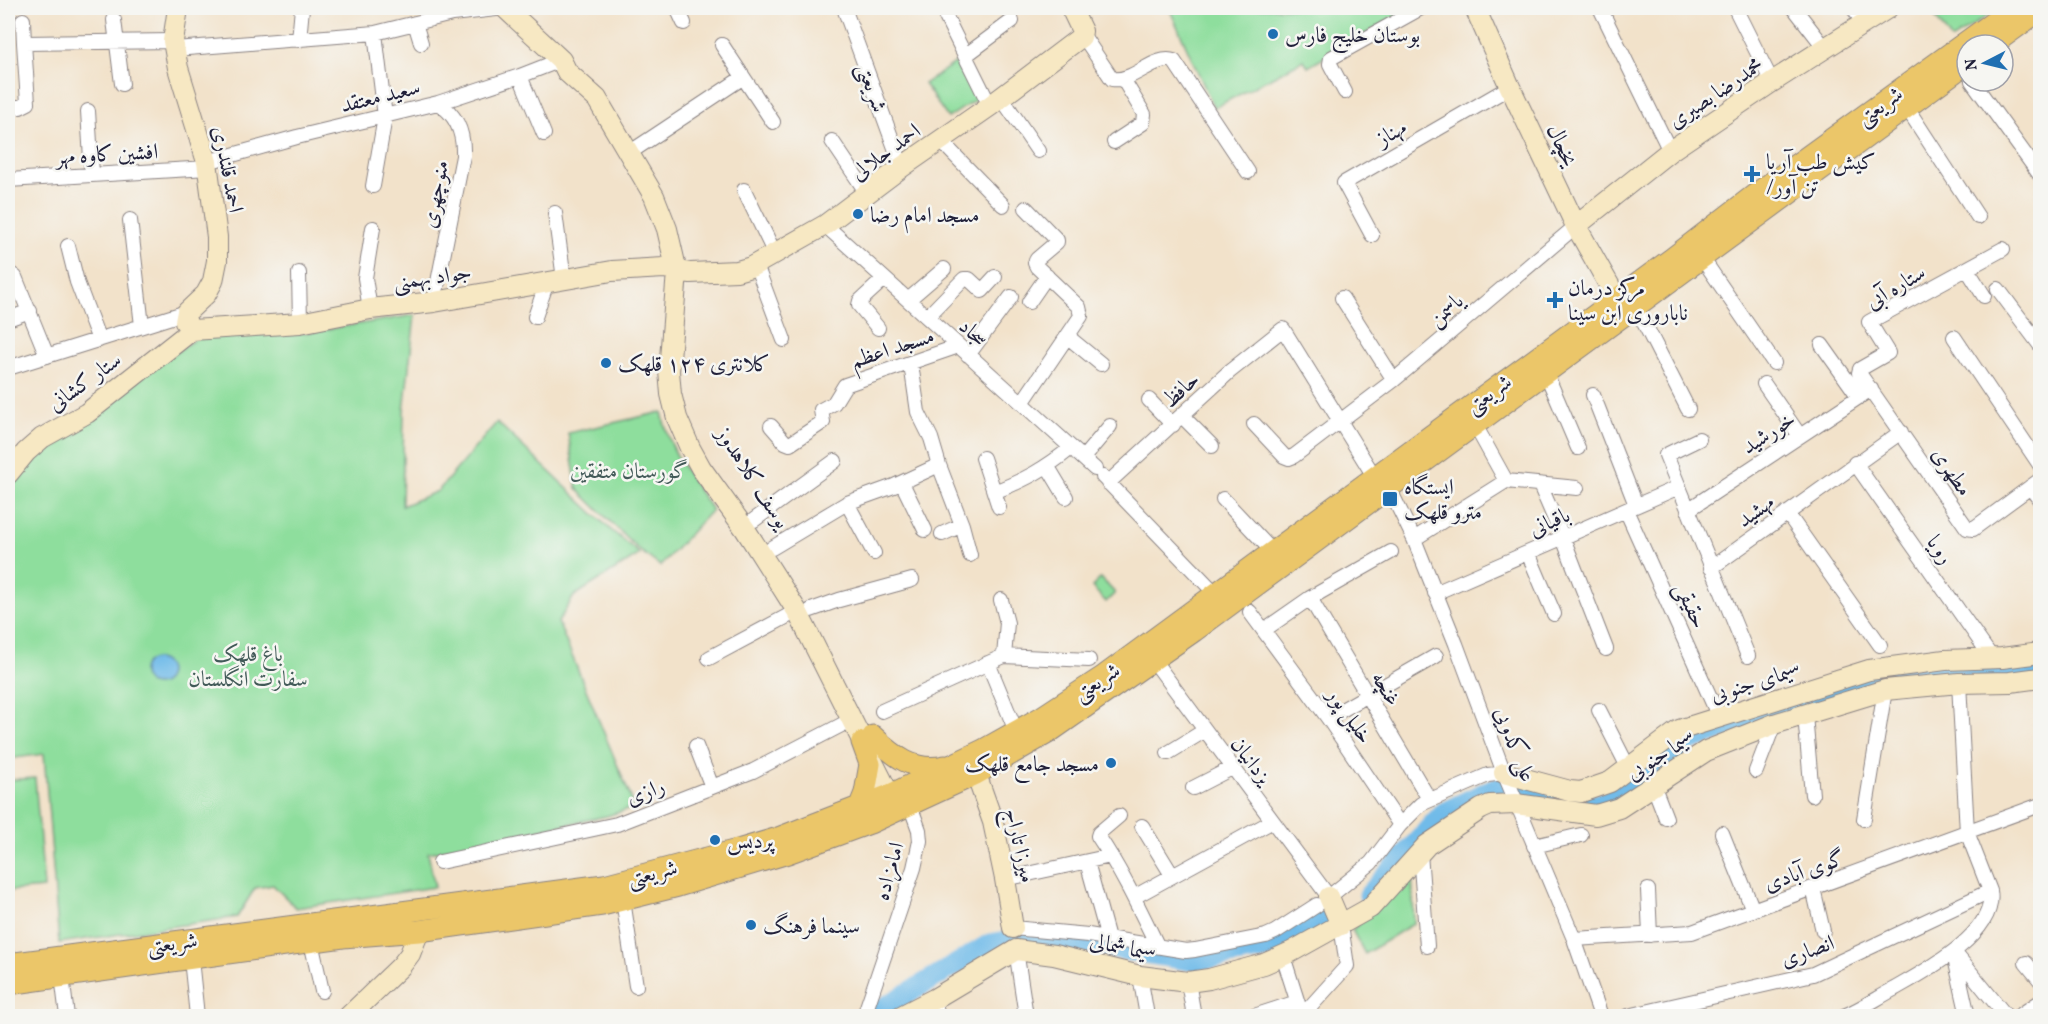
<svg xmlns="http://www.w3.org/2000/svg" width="2048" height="1024" font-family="Vollkorn,Amiri,serif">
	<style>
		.green { fill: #8ede9d; stroke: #58806c; stroke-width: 1.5 }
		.water { fill: #71bbe9; stroke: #4a6e92; stroke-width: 1.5 }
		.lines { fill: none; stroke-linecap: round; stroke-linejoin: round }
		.river { stroke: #71bbe9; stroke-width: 21 }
		.street-casing { stroke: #8a8282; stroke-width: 16 }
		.secondary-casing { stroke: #8a8282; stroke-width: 22 }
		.primary-casing { stroke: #8a8282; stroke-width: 23 }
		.street { stroke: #fff; stroke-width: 14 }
		.secondary { stroke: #f7e8c3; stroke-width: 20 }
		.primary { stroke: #ebc669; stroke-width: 21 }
		.poi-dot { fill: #1f6fb2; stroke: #f6f6f2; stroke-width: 2 }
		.labels { text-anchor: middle; stroke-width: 5; stroke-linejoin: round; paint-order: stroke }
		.poi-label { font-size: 22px; fill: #22223b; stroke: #f6f6f2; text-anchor: start }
		.street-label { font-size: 22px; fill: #22223b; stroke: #f6f6f2 }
		.park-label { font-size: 22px; fill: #425a58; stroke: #f6f6f2 }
	</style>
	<rect width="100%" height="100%" fill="#f6f6f2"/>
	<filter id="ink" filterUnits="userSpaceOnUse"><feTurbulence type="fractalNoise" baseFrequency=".0167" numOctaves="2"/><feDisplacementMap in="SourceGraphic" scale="12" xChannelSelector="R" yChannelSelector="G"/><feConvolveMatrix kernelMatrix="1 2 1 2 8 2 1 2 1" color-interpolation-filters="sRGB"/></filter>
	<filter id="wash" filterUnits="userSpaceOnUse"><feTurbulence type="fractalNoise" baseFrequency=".008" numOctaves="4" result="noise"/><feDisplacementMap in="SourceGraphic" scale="24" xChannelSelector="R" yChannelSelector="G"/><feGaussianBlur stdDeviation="1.35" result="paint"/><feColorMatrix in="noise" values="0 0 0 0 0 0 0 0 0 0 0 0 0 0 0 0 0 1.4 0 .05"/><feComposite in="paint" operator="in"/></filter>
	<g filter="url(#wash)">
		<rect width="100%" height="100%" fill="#f2e2ca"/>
		<path class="green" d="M 1169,8 L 1411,8 L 1308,67 L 1304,60 L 1214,108 Z
			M 1929,8 L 1999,8 L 1951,40 Z
			M 955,63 L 978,98 L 948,118 L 924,84 Z
			M 415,315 L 404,411 L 402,506 L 438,491 L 497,422 L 611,530 L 640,554 L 574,596 L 558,622 L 631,798 L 632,808 L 607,816 L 428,853 L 435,887 L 296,908 L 273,885 L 255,888 L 237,917 L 59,943 L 44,754 L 8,759 L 8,482 L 37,448 L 201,335 L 304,333 Z
			M 662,412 C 669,452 690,477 712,510 L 660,566 L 639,550 L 577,489 L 568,433 Z
			M 1101,578 L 1115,593 L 1106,602 L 1092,587 Z
			M 35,778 L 44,888 L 8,891 L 8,780 Z
			M 1412,874 L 1414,923 L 1365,954 L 1352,930 Z"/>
		<path class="water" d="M143 672a13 13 0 1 1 26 0a13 13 0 1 1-26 0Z"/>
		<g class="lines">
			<path class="river" d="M 1369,895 L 1443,813 L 1488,791 L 1498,787 L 1518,788 L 1590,805 L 1601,803 L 1648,779 L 1689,740 L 1882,678 L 2040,670
				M 875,1013 L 990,944 L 1013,940 L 1088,944 L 1193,961 L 1273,948 L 1325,917"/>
		</g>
	</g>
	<g filter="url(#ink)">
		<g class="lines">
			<defs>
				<path id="street" d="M 677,8 L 684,23
					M 844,8 L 902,167
					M 1600,8 L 1670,151
					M 1735,8 L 1772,82
					M 1794,8 L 1825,48
					M 1853,8 L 1864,23
					M 943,11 L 990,106
					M 23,20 L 24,43
					M 114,20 L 122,84
					M 415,23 L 421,43
					M 1082,34 L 1112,79 C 1133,83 1155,54 1174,61 L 1248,172
					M 299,40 L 302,8
					M 722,45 L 773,122
					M 175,49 L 375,33 L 452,14 L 505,8
					M 965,56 L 1012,21
					M 520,76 L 544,134
					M 1972,81 L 2040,175
					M 1345,92 L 1330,64 L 1331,58 L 1421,8
					M 1001,97 L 1038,151
					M 8,107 L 20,107 L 28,103 L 24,43 L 173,41
					M 1907,108 L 1978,217
					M 88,111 L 92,175
					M 940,140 L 1003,205
					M 832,141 L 867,193
					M 1114,142 L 1143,123 L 1144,114 L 1123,79
					M 629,153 L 742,78
					M 207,162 L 297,137 L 438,103 L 520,76 L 561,60
					M 8,180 L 208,168
					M 373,186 L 385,117 L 375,33
					M 744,190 L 775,254
					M 555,213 L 564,279
					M 130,220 L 142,326
					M 825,225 L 1095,469
					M 1372,235 L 1344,183 L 1510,87
					M 68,246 L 77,282 L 99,340
					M 2003,249 L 1869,322 L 1888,353 L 1860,369 L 1859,373 L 1967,528 L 1973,529 L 2040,480
					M 1702,258 L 1774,363
					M 756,265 L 784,340
					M 1967,269 L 1984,296
					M 8,272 L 15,277 L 47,356
					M 299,273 L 300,323
					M 1998,289 L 2040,345
					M 1342,298 L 1394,380
					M 908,300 L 944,269
					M 434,302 L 463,156 C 464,134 457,115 438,103
					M 1029,302 L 1047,276
					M 1636,307 L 1688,409
					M 370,309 L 365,278 L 373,228
					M 535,317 L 547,282
					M 927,317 L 964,279 L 969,279 L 982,291 L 995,277
					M 8,319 L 30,311
					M 878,328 L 859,305 L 860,301 L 884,279
					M 1068,337 L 1101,364
					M 1954,337 L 2040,465
					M 1822,345 L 1859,397
					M 968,355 L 1011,297
					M 8,368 L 187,312
					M 1546,373 L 1578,448
					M 1764,384 L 1800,436
					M 1593,395 L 1636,505
					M 1149,400 L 1173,425
					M 1022,403 L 1081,316 L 1079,307 L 1037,267 L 1035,263 L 1037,259 L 1057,242 L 1057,240 L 1026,208
					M 1182,416 L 1212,446
					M 1254,424 L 1284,456 L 1289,458 L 1294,456 L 1394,380 L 1576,226
					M 1475,425 L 1506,481
					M 771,426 L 785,442 L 790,444 L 823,422 L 821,410 L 834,403 L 845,385 L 959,346
					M 1699,439 L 1666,455 L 1748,656
					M 983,458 L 999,507
					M 1083,458 L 1110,426
					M 1855,463 L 1992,658
					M 939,465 L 962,525 L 970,555
					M 1048,467 L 1066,497
					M 1103,477 L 1216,594
					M 1506,481 L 1577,488
					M 902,483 L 925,530
					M 1108,483 L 1229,372 L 1283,329 L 1374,476
					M 1540,485 L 1563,538 L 1606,649
					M 2030,487 L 2040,500
					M 1389,488 L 1414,539 L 1456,644 L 1504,773 L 1574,939 L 1601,1016
					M 994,492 C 1025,480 1045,469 1071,448
					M 1223,499 L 1272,551
					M 847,503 L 874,553
					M 1626,510 L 1719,717
					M 1688,510 L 1871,389
					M 1787,513 L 1880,645
					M 754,520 L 835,461
					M 942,534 L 962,525
					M 1414,539 L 1506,481
					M 772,548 L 847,503 L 894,486 L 939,465 L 931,438 L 918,412 L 911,364
					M 1528,553 L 1554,614
					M 1711,568 L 1901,432
					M 1435,593 L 1679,487
					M 1310,598 L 1429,799
					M 1001,600 L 1007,623 L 1004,656
					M 811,610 L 839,600 L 912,580
					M 1250,612 L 1328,718 L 1400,825
					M 1264,630 L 1310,598 L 1391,552
					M 1148,653 L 1329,897
					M 709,658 L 797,611
					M 988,663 L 1016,731
					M 1599,710 L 1629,769
					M 882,711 L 1004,656 L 1089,660
					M 1805,715 L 1812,795
					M 1328,718 L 1436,656
					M 696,746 L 712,787
					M 1168,753 L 1204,731
					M 1756,771 L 1774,724
					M 1654,787 L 1666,818
					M 1193,788 L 1232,768
					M 1119,816 L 1099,833 L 1098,836 C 1121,870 1139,908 1157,945
					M 1864,819 L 1885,690
					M 1142,826 L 1172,875
					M 1722,833 L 1753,910
					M 1534,846 L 1581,835
					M 1420,853 L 1427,946
					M 440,862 L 617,824 L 753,771 L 851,720
					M 1087,862 L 1108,938
					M 1005,879 L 1111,856
					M 1813,888 L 1823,931
					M 1648,890 L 1650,935
					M 1335,892 L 1371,863 L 1400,825 L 1421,804 L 1488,775 L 1504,773
					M 1134,897 L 1271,822
					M 623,900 L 636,986
					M 1013,928 L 1088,935 L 1186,951 L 1195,950 L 1266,936 L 1275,932 L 1317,905
					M 1574,939 L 1692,932 L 2040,805
					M 311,942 L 322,991
					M 1016,950 L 1026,1016
					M 1954,952 L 2006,1016
					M 1954,954 L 1968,1016
					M 1283,956 L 1302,1016
					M 191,959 L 197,1016
					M 2026,963 L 2040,980
					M 62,976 L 67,1016
					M 1140,976 L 1147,1016
					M 1188,982 L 1194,1016
					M 934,999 L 938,1016
					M 864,1016 L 914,868 L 920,841 L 919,830 L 910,805
					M 1254,1016 L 1297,1002
					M 1302,1016 L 1347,966 L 1341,925
					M 1628,1016 L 1813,974 L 1990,891
					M 1844,1016 C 1861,1009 1877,998 1894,989 C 1924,972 1998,933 1990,891 L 1967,832 L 1959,683
					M 2019,1016 L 2040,1002"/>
				<path id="secondary" d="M 178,8 L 173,41 L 178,68 L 207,162 L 217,237 L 217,261 L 213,281 L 206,294 L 187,312 L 185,322 L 192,330
					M 505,8 L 561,60 L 567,72 L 597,99 L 654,196 L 667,229 L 677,272 L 669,371 L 671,394 L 677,418 L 690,448 L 701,468 L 745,529 L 797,611 L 896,808
					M 1475,8 L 1510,87 L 1576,226 L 1617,299
					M 1576,226 L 1670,151 L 1772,82 L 1888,8
					M 8,474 L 26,452 L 42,438 L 87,413 L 192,330 L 300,323 L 370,309 L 434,302 L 612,271 L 664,268 L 690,273 L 737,271 L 751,267 L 825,225 L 902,167 L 990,106 L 1081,37 L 1082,31 L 1071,8
					M 1504,773 L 1570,791 L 1581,792 L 1610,782 L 1679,730 L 1869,670 L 1945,660 L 2002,658 L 2040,653
					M 976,774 L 993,822 L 1005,879 L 1013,928
					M 1329,897 L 1341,925
					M 349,1016 L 401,966 L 410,954 L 419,931
					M 901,1016 L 934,999 L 1016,950 L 1054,955 L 1140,976 L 1188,982 L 1209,979 L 1264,964 L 1291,952 L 1370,908 L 1427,845 L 1481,809 L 1490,805 L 1516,804 L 1596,815 L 1619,808 L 1706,751 L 1774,724 L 1885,690 L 1959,683 L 2010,682 L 2040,678"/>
				<path id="primary" d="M 1992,45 L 2040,10
					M 873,736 C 894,756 914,773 945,766
					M 859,808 L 865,793 L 870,764 L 862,742
					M 8,964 L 604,885 L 741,849 L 778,838 L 890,795 L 985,749 L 1040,718 L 1104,676 L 1670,260 L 1753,196 L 2013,8
					M 8,984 L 343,937 L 419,931 L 602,905 L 678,886 L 788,853 L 870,823 L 976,774 L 1048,733 L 1194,631 L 1967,63"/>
			</defs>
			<use href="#street" class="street-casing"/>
			<use href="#secondary" class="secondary-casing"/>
			<use href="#primary" class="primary-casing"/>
			<use href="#street" class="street"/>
			<use href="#secondary" class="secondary"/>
			<use href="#primary" class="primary"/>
		</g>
	</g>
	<g class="poi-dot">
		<circle cx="1273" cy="34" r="6"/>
		<path d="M1749 165h6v6h6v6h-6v6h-6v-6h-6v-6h6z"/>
		<circle cx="858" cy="214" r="6"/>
		<path d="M1552 291h6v6h6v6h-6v6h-6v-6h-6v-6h6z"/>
		<circle cx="606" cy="363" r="6"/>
		<rect x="1382" y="491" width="16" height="16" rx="3"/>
		<circle cx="1111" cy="763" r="6"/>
		<circle cx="715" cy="840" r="6"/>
		<circle cx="751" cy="925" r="6"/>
	</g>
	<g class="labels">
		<g class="poi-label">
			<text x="1285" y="42">بوستان خلیج فارس</text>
			<text x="1766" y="169">کیش طب آریا<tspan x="1766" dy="25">/تن آور</tspan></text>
			<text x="870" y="222">مسجد امام رضا</text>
			<text x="1568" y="295">مرکز درمان<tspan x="1568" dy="25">ناباروری ابن سینا</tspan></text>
			<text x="618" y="371">کلانتری ۱۲۴ قلهک</text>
			<text x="1404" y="494">ایستگاه<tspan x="1404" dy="25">مترو قلهک</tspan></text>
			<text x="1099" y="771" text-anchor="end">مسجد جامع قلهک</text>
			<text x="727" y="848">پردیس</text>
			<text x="763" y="933">سینما فرهنگ</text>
		</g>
		<g class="street-label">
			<text transform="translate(873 87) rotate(70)" y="8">شریعتی</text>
			<text transform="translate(1715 92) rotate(-34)" y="8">محمدرضا بصیری</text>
			<text transform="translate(380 95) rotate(-14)" y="8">سعید معتقد</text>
			<text transform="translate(1879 105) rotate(-36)" y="8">شریعتی</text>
			<text transform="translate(1391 132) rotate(-29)" y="8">مهناز</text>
			<text transform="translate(1563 145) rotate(65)" y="8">یخچال</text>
			<text transform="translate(885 151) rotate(-36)" y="8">احمد جلالی</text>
			<text transform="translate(107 153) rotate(-3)" y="8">افشین کاوه مهر</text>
			<text transform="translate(229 169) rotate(79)" y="8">احمد قلندری</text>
			<text transform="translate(434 194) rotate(-79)" y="8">منوچهری</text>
			<text transform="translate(432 276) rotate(-8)" y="8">جواد بهمنی</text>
			<text transform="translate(1895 286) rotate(-31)" y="8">ستاره آبی</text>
			<text transform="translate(1445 309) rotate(-40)" y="8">یاسمن</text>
			<text transform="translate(974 332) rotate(42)" y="8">سجاد</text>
			<text transform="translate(892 347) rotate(-18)" y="8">مسجد اعظم</text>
			<text transform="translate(84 381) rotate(-36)" y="8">ستار کشانی</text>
			<text transform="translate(1180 389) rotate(-43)" y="8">حافظ</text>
			<text transform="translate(1488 393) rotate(-36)" y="8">شریعتی</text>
			<text transform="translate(1768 432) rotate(-33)" y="8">خورشید</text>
			<text transform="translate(1953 471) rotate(56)" y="8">مطهری</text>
			<text transform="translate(754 477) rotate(57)" y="8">یوسف کلاهدوز</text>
			<text transform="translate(1755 510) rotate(-36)" y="8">مهشید</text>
			<text transform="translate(1549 521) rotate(-24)" y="8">باقیانی</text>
			<text transform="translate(1941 549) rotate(55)" y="8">رویا</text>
			<text transform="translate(1692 605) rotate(66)" y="8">حقیقی</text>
			<text transform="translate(1096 681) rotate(-34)" y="8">شریعتی</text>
			<text transform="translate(1755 681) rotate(-17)" y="8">سیمای جنوبی</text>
			<text transform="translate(1387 688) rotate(59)" y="8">غنچه</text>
			<text transform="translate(1351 715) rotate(55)" y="8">خلیل‌ پور</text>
			<text transform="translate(1516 744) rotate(69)" y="8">علی کدویی</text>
			<text transform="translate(1660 754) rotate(-32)" y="8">سیما جنوبی</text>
			<text transform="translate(1252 760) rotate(53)" y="8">یزدانیان</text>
			<text transform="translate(645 791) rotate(-21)" y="8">رازی</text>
			<text transform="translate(1021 845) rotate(77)" y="8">میرزا تاراج</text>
			<text transform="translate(1804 870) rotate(-19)" y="8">گوی آبادی</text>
			<text transform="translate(888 871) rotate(-74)" y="8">امامزاده</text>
			<text transform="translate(652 872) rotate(-15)" y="8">شریعتی</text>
			<text transform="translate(172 942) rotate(-8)" y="8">شریعتی</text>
			<text transform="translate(1123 946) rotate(12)" y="8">سیما شمالی</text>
			<text transform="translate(1807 950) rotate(-20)" y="8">انصاری</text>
		</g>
		<g class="park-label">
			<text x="629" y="478">گورستان متفقین</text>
			<text x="248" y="661">باغ قلهک<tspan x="248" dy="25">سفارت انگلستان</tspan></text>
		</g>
	</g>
	<rect width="2048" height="1024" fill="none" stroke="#f6f6f2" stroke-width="30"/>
	<g transform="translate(1985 63) rotate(263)"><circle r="28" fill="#f6f6f2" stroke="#a1a1a9" stroke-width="1.5"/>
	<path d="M0-4.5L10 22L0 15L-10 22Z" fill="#1f6fb2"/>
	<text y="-9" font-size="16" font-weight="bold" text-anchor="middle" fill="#22223b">N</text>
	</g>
</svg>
